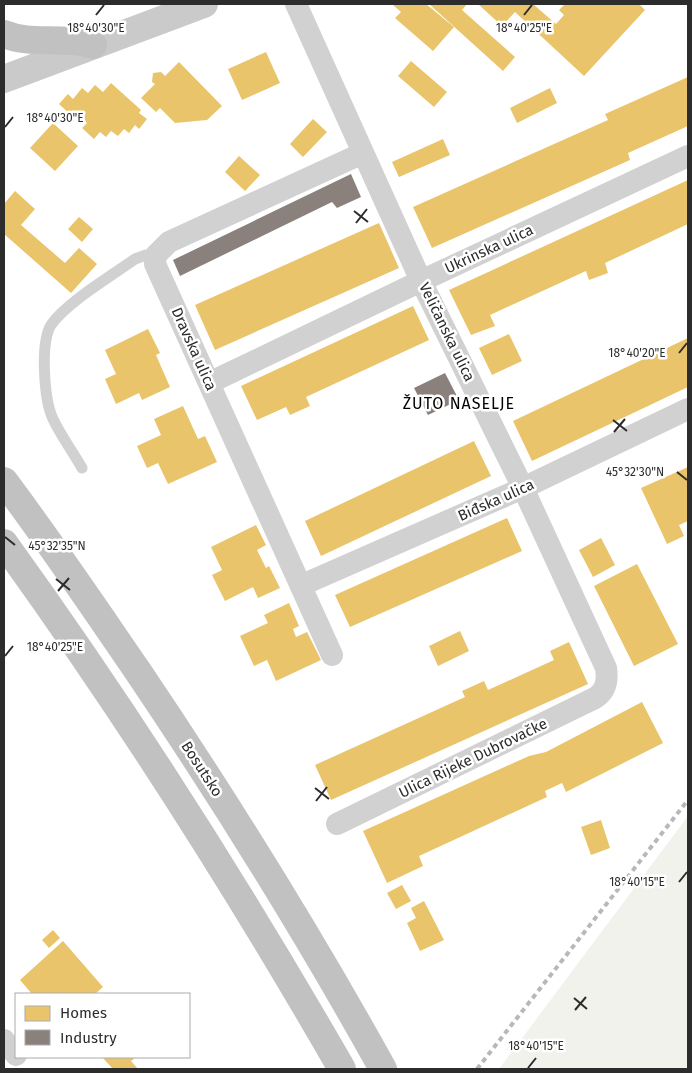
<svg xmlns="http://www.w3.org/2000/svg" width="692" height="1073" font-family="'Fira Sans',sans-serif">
	<style>
		.green { fill: #f0f2eb }
		.homes { fill: #e9c46a }
		.industry { fill: #8a817c }
		.lines { fill: none; stroke-linecap: round; stroke-linejoin: round }
		.service { stroke: #d1d1d1; stroke-width: 11 }
		.minor { stroke: #d1d1d1; stroke-width: 22 }
		.secondary { stroke: #cacaca; stroke-width: 28 }
		.trunk { stroke: #c1c1c1; stroke-width: 28 }
		.rail { stroke: #b8b8b8; stroke-width: 4; stroke-dasharray: 5 4; stroke-linecap: butt }
		.ticks { fill: none; stroke: #2c2c2c; stroke-width: 2 }
		.labels { text-anchor: middle; stroke-width: 5; stroke-linejoin: round; paint-order: stroke }
		.street-label { font-size: 15px; fill: #2c2c2c; stroke: #fff }
		.neighbourhood-label { font-size: 16px; letter-spacing: 1px; fill: #000; stroke: #fff }
		.ticks-label { font-size: 12px; text-anchor: middle; fill: #2c2c2c; stroke: #fff; stroke-width: 5; stroke-linejoin: round; paint-order: stroke }
	</style>
	<rect width="100%" height="100%" fill="#fff"/>
	<path class="green" d="M 688,816 L 688,1069 L 499,1069 Z"/>
	<path class="homes" d="M 392,4 L 426,4 L 454,27 L 433,51 L 395,18 L 401,12 Z
		M 429,4 L 467,4 L 462,10 L 515,57 L 503,71 Z
		M 478,4 L 533,4 L 556,24 L 564,15 L 559,10 L 565,4 L 639,4 L 645,10 L 584,76 L 515,12 L 502,26 Z
		M 266,52 L 280,83 L 242,100 L 228,69 Z
		M 411,61 L 447,92 L 434,107 L 398,76 Z
		M 179,62 L 222,106 L 207,120 L 175,123 L 160,108 L 156,112 L 141,98 L 155,84 L 152,82 L 153,73 L 161,72 L 165,76 Z
		M 688,77 L 688,126 L 628,153 L 630,160 L 432,248 L 413,207 L 608,120 L 605,114 Z
		M 111,83 L 141,110 L 139,113 L 147,119 L 139,129 L 135,125 L 129,133 L 124,129 L 118,136 L 111,131 L 106,137 L 100,132 L 94,139 L 82,128 L 87,123 L 75,112 L 72,116 L 59,104 L 68,94 L 73,99 L 82,88 L 88,93 L 95,85 L 103,92 Z
		M 550,88 L 557,103 L 517,123 L 510,108 Z
		M 313,119 L 327,132 L 303,157 L 290,144 Z
		M 53,123 L 78,146 L 55,171 L 30,148 Z
		M 443,139 L 450,155 L 399,177 L 392,162 Z
		M 239,156 L 260,175 L 245,191 L 225,172 Z
		M 688,180 L 688,224 L 605,263 L 608,273 L 589,280 L 586,271 L 490,315 L 495,326 L 471,335 L 449,290 Z
		M 15,191 L 35,209 L 21,225 L 65,263 L 79,248 L 97,264 L 71,293 L 4,234 L 4,204 Z
		M 79,217 L 93,229 L 82,242 L 68,229 Z
		M 379,223 L 399,268 L 215,350 L 195,305 Z
		M 413,306 L 429,340 L 306,397 L 310,406 L 290,415 L 286,407 L 257,420 L 241,386 Z
		M 148,329 L 160,353 L 156,355 L 170,387 L 142,400 L 139,393 L 116,404 L 105,379 L 116,374 L 105,350 Z
		M 509,334 L 522,361 L 492,375 L 479,348 Z
		M 688,338 L 688,387 L 532,461 L 513,421 Z
		M 183,406 L 198,439 L 205,436 L 217,462 L 168,484 L 158,463 L 147,468 L 137,446 L 161,435 L 154,419 Z
		M 474,441 L 491,476 L 321,556 L 305,521 Z
		M 688,467 L 688,521 L 679,525 L 684,536 L 667,544 L 641,488 Z
		M 507,518 L 522,551 L 350,627 L 335,595 Z
		M 256,525 L 266,545 L 257,550 L 266,568 L 269,566 L 280,588 L 258,598 L 253,587 L 225,601 L 212,575 L 222,570 L 211,547 Z
		M 601,538 L 615,565 L 593,577 L 579,550 Z
		M 637,564 L 678,644 L 634,666 L 594,586 Z
		M 289,603 L 299,626 L 293,629 L 296,637 L 307,632 L 321,660 L 276,681 L 267,660 L 254,666 L 240,636 L 268,623 L 264,615 Z
		M 460,631 L 469,651 L 438,666 L 429,646 Z
		M 569,642 L 588,684 L 331,800 L 315,765 L 465,697 L 462,691 L 484,681 L 488,690 L 554,660 L 550,651 Z
		M 642,702 L 663,743 L 566,792 L 562,783 L 545,791 L 547,797 L 419,856 L 423,866 L 387,883 L 363,831 L 529,756 L 546,752 Z
		M 601,820 L 610,848 L 591,855 L 581,827 Z
		M 402,885 L 411,901 L 396,909 L 387,893 Z
		M 424,901 L 444,940 L 420,951 L 407,923 L 416,918 L 411,908 Z
		M 53,930 L 60,938 L 49,948 L 42,940 Z
		M 63,941 L 103,987 L 95,994 L 32,994 L 20,980 Z
		M 102,1057 L 136,1057 L 131,1061 L 138,1069 L 113,1069 Z"/>
	<path class="industry" d="M 351,174 L 361,197 L 337,208 L 332,202 L 180,276 L 173,260 Z
		M 445,373 L 459,400 L 428,415 L 414,388 Z"/>
	<g class="lines">
		<path class="service" d="M 82,468 C 73,452 61,436 53,419 C 44,400 40,343 51,325 C 66,303 111,276 135,259 L 146,255 L 156,255"/>
		<path class="minor" d="M 296,4 L 421,281 L 523,488 L 606,668 C 608,681 606,691 595,698 L 337,824
			M 209,383 L 421,281 L 688,156
			M 302,585 L 523,488 L 688,409
			M 332,655 L 155,264 L 156,255 L 169,242 L 363,153
			M 4,1040 L 16,1055"/>
		<path class="secondary" d="M 4,79 L 204,4"/>
		<path class="trunk" d="M 4,34 C 26,43 47,39 70,41 C 78,41 86,43 93,45
			M 4,481 C 50,542 93,606 137,670 C 224,799 307,932 383,1069
			M 4,543 C 126,712 238,888 342,1069"/>
		<path class="rail" d="M 477,1069 L 688,800"/>
	</g>
	<path class="ticks" d="M 96,15 L 104,5M 524,15 L 532,5M 5,127 L 13,117M 354,211 L 368,222M 356,223 L 367,209M 679,353 L 687,343M 613,420 L 627,431M 614,432 L 625,419M 677,472 L 687,480M 5,537 L 15,545M 56,579 L 70,590M 58,591 L 69,578M 5,656 L 13,646M 315,788 L 329,799M 316,801 L 327,787M 679,882 L 687,872M 574,998 L 587,1009M 575,1010 L 586,997M 528,1068 L 536,1058"/>
	<g class="labels">
		<g class="street-label">
			<text transform="translate(489 249) rotate(-25)" y="5">Ukrinska ulica</text>
			<text transform="translate(447 332) rotate(64)" y="5">Veličanska ulica</text>
			<text transform="translate(194 349) rotate(66)" y="5">Dravska ulica</text>
			<text transform="translate(496 500) rotate(-24)" y="5">Biđska ulica</text>
			<text transform="translate(473 758) rotate(-26)" y="5">Ulica Rijeke Dubrovačke</text>
			<text transform="translate(202 769) rotate(57)" y="5">Bosutsko</text>
		</g>
		<g class="neighbourhood-label">
			<text x="459" y="409">ŽUTO NASELJE</text>
		</g>
	</g>
	<g class="ticks-label">
		<text x="96" y="32">18°40'30"E</text>
		<text x="524" y="32">18°40'25"E</text>
		<text x="55" y="122">18°40'30"E</text>
		<text x="637" y="357">18°40'20"E</text>
		<text x="635" y="476">45°32'30"N</text>
		<text x="57" y="550">45°32'35"N</text>
		<text x="55" y="651">18°40'25"E</text>
		<text x="637" y="886">18°40'15"E</text>
		<text x="536" y="1050">18°40'15"E</text>
	</g>
	<rect width="692" height="1073" fill="none" stroke="#2c2c2c" stroke-width="10"/>
	<rect x="15" y="993" width="175" height="65" fill="#ffffff" stroke="#ababab"/>
	<rect x="25" y="1006" width="25" height="15" fill="#e9c46a" stroke="#ababab"/>
	<text x="60" y="1018" font-size="15" fill="#2c2c2c">Homes</text>
	<rect x="25" y="1030" width="25" height="15" fill="#8a817c" stroke="#ababab"/>
	<text x="60" y="1043" font-size="15" fill="#2c2c2c">Industry</text>
</svg>
